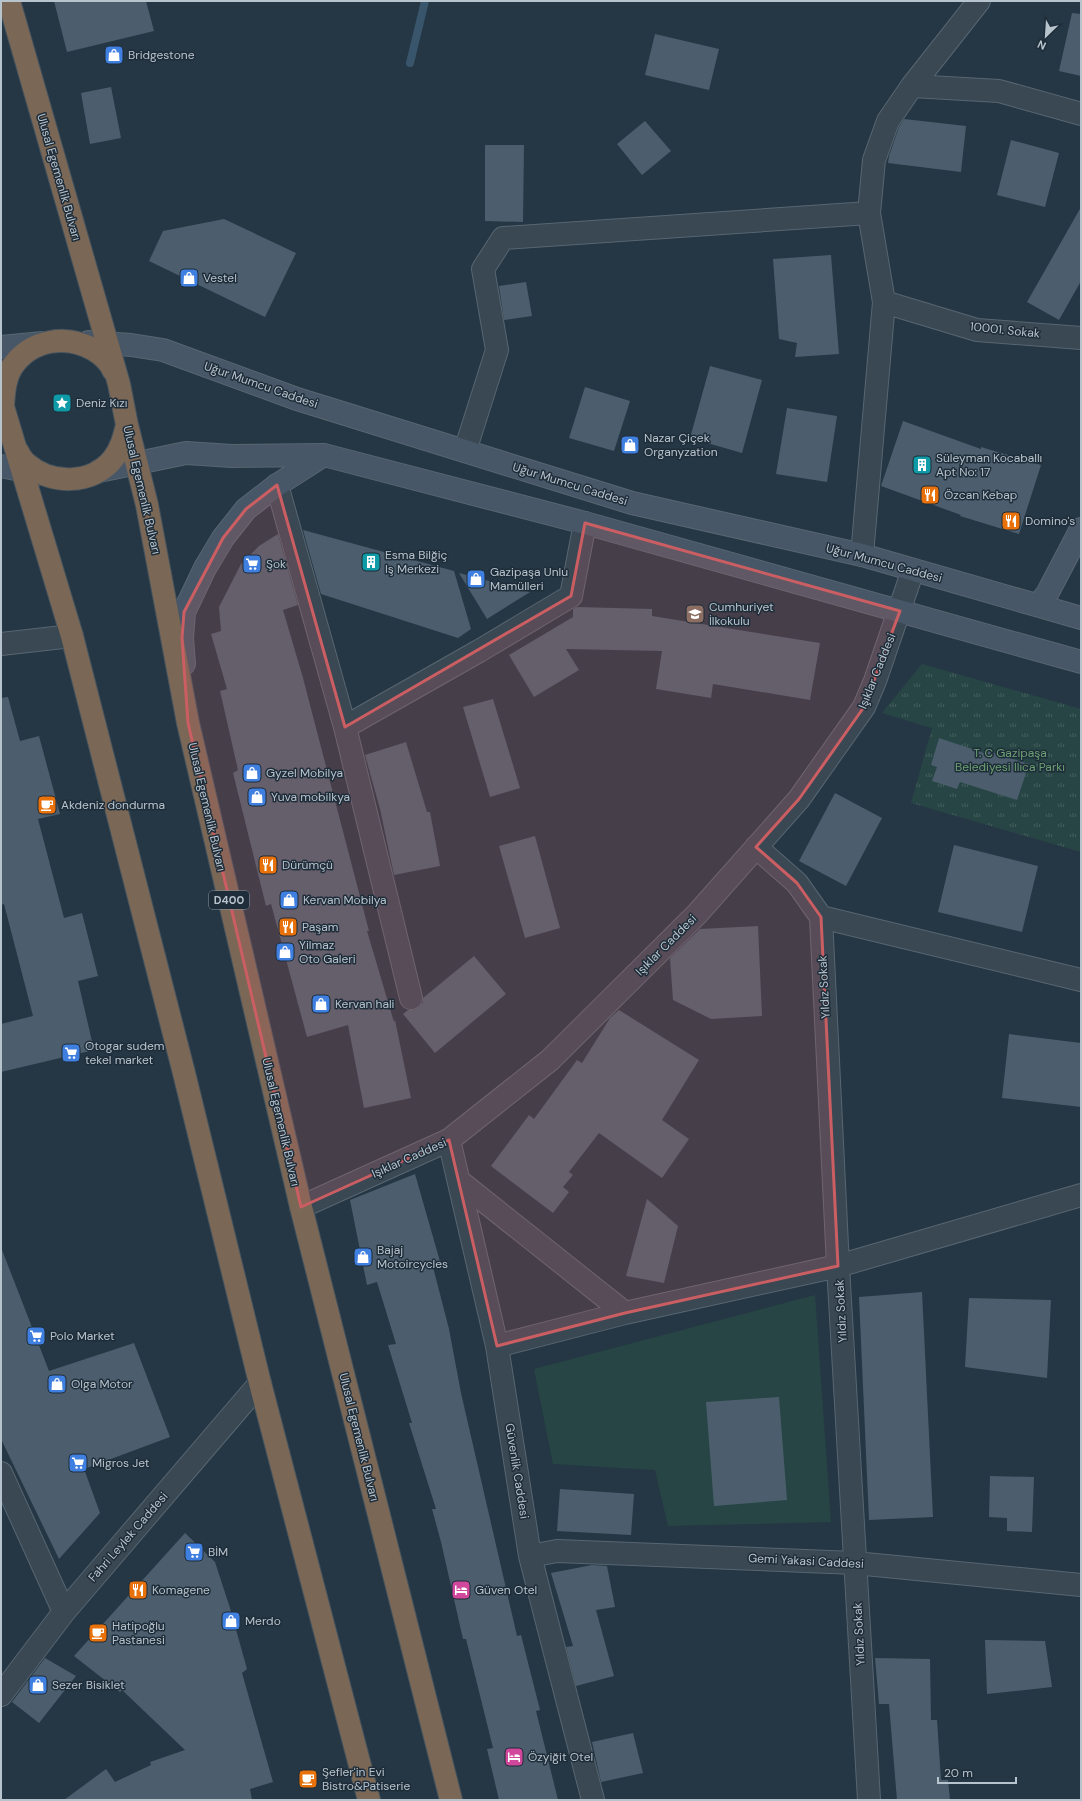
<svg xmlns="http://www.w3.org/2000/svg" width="1082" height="1801" font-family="'DM Sans',sans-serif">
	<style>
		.green { fill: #274544 }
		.park { fill: url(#park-tufts) }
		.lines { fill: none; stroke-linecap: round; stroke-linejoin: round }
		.stream { stroke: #38556c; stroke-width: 8 }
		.building { fill: #4c5e6d }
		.street-casing { stroke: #586671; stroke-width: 24 }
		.secondary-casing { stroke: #586671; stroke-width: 24 }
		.highway-casing { stroke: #44535e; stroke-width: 24 }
		.street { stroke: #3a4854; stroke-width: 22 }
		.secondary { stroke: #475767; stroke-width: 22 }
		.highway { stroke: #7a6756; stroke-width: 22 }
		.marked { fill: #cb5e62; fill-opacity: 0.2; stroke: #cb5e62; stroke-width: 3; stroke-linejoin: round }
		.labels { text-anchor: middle; stroke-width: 3; stroke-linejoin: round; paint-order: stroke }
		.shield { fill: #1e2d39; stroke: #8996a1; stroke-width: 1 }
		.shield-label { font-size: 11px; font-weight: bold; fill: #b7c3cd }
		.poi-label { font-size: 12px; fill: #b7c3cd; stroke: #1e2d39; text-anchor: start }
		.street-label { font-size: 12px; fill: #b7c3cd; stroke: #1e2d39 }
		.park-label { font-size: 12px; fill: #6ca071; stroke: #1e2d39 }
	</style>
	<defs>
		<pattern id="park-tufts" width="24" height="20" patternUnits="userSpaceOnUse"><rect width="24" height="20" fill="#274544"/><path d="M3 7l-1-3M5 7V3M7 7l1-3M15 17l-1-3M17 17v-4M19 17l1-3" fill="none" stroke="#445e5e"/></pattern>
	</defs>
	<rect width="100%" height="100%" fill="#253744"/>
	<path class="green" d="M 815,1295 L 831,1522 L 668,1526 L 655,1470 L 553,1464 L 534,1369 Z"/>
	<path class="park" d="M 922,664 L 1081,709 L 1081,852 L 911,803 L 932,728 L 882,713 Z"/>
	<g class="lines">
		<path class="stream" d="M 410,63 L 425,1"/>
	</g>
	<path class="building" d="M 54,1 L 146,1 L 154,31 L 67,52 Z
		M 1072,13 L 1081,14 L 1081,76 L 1059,71 Z
		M 655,34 L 719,49 L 709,90 L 645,75 Z
		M 111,87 L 121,138 L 90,144 L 81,93 Z
		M 904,119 L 966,126 L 961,172 L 888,163 L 889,156 L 899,127 Z
		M 645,121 L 671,151 L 642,175 L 617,144 Z
		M 1011,140 L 1059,153 L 1045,207 L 997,195 Z
		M 485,145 L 524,145 L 523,222 L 485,221 Z
		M 1081,207 L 1081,281 L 1059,320 L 1027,302 Z
		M 224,219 L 296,253 L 265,317 L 149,261 L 163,231 Z
		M 831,255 L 839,354 L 795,357 L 797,343 L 779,339 L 773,259 Z
		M 526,282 L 532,316 L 504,320 L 499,286 Z
		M 710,366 L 762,380 L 742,453 L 690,438 Z
		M 585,387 L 630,401 L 614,451 L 569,438 Z
		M 787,408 L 837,416 L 827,482 L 776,474 Z
		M 903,421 L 981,449 L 981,447 L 1041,465 L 1019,534 L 960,516 L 961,515 L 881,486 Z
		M 303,530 L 454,571 L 471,629 L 458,638 L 321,594 Z
		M 278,534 L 298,605 L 283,610 L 303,678 L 369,931 L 367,931 L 394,1022 L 395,1020 L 411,1098 L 364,1108 L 348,1025 L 307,1037 L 271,904 L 266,906 L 233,773 L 238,770 L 220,691 L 227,689 L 211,634 L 221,631 L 219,607 L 241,564 L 259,546 Z
		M 459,573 L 530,592 L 487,619 Z
		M 577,607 L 652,609 L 652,616 L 820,643 L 810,700 L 713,684 L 711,698 L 656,689 L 662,651 L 566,649 L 579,670 L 534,697 L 509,655 L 573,617 L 573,609 Z
		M 8,697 L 20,741 L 39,736 L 60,814 L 38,819 L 64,918 L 82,913 L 98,976 L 78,981 L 94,1050 L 1,1072 L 1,1024 L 33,1016 L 4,904 L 1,905 L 1,698 Z
		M 493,699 L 520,788 L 490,797 L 463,707 Z
		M 939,738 L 987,754 L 988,751 L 1029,764 L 1017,800 L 960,782 L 957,789 L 932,781 L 937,767 L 931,765 Z
		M 406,742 L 427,812 L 430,812 L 440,866 L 394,875 L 380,809 L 365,755 Z
		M 835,793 L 882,818 L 846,886 L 799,861 Z
		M 535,836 L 560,928 L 525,938 L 499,846 Z
		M 954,845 L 1038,866 L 1022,932 L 938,912 Z
		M 758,926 L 762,1016 L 711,1019 L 673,1000 L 670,958 L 700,929 Z
		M 474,956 L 506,994 L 435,1053 L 403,1014 L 408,1010 L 414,1010 L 419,1007 L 423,1002 L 423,998 Z
		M 619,1010 L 699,1060 L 662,1120 L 689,1139 L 662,1178 L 599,1133 L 569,1172 L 573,1175 L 563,1187 L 569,1192 L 553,1213 L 491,1166 L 529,1115 L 534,1119 L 577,1060 L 582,1063 L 610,1018 Z
		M 1009,1034 L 1081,1043 L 1081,1107 L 1002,1098 Z
		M 415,1174 L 441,1265 L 433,1267 L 449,1329 L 461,1393 L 517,1636 L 521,1635 L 540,1710 L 536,1711 L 558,1800 L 499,1800 L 487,1749 L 493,1748 L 466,1639 L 463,1639 L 441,1542 L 432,1509 L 436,1509 L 409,1423 L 412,1423 L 388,1345 L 396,1344 L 377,1282 L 367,1285 L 350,1200 Z
		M 647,1199 L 678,1226 L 664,1283 L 626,1276 Z
		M 2,1250 L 49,1371 L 134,1343 L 170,1437 L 84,1469 L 100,1513 L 59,1559 L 1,1439 L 1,1251 Z
		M 922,1292 L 933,1517 L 869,1520 L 859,1297 Z
		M 969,1298 L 1051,1300 L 1047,1378 L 965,1367 Z
		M 779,1397 L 787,1500 L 714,1506 L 706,1402 Z
		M 990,1476 L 1034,1477 L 1032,1532 L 1007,1531 L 1007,1518 L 989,1517 Z
		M 560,1489 L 634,1494 L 631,1535 L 557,1531 Z
		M 185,1533 L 215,1562 L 230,1608 L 247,1669 L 242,1673 L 273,1782 L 250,1789 L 252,1800 L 64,1800 L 106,1769 L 115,1782 L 151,1765 L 150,1762 L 185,1750 L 122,1690 L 120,1692 L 74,1656 Z
		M 592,1565 L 607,1566 L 615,1607 L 596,1610 L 614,1676 L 576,1686 L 566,1647 L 573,1646 L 551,1573 Z
		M 985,1640 L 1045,1641 L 1052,1687 L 987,1694 Z
		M 45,1658 L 76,1676 L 39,1723 L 12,1702 Z
		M 875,1658 L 930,1659 L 931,1720 L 937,1720 L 941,1780 L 948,1780 L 950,1800 L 897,1800 L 889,1704 L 879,1704 Z
		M 633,1733 L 643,1773 L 601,1782 L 592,1742 Z"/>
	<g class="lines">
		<defs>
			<path id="street" d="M 912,86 L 979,1
				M 884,302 L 977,330 L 1081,338
				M 465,451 L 497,350 L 483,269 L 503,238 L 869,213
				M 277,485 L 345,727 L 411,998
				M 862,555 L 884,302 L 869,213 L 874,160 L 888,121 L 912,86 L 999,91 L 1081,114
				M 1,644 L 72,636
				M 345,727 L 479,651 L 571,596 L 585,523
				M 756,847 L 797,883 L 821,917 L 838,1266 L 869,1800
				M 821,917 L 1081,980
				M 449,1140 L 497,1346 L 530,1556 L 593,1800
				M 459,1181 L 625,1313
				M 301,1207 L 449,1140 L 550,1060 L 697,914 L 799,799 L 864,707 L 875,681 L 913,570
				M 497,1346 L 625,1313 L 838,1266 L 1081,1195
				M 1,1473 L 64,1612
				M 530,1556 L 557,1551 L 855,1563 L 1081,1585
				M 1,1695 L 64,1612 L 260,1383"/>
			<path id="secondary" d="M 88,342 L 131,345 L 163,350 L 297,399 L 632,503 L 862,555 L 1081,618
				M 1,347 L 43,343
				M 1,466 L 39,474
				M 99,471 L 186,453 L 232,456 L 324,455 L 585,523 L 1081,662
				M 1038,605 L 1047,594 L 1081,529
				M 184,664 L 182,638 L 184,612 L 205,568 L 223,538 L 246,509 L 277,485 L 324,455"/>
			<path id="highway" d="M 9,1 L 119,384 L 127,425 L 147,505 L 188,723 L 301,1207 L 451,1800
				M 1,400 L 72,636 L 184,1073 L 260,1383 L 369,1800
				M 3,406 C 4,392 5,378 12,367 C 31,339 67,334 94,350 C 101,354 110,362 113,370
				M 18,452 C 20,456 23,461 27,464 C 51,485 92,485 113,459 C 121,449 124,437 127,425"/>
		</defs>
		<use href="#street" class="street-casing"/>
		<use href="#secondary" class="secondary-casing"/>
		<use href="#highway" class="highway-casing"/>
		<use href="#street" class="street"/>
		<use href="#secondary" class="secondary"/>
		<use href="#highway" class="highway"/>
	</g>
	<path class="marked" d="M 277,485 L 345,727 L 571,596 L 585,523 L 900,611 L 864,707 L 799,799 L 756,847 L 797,883 L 821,917 L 838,1266 L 625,1313 L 497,1346 L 449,1140 L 301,1207 L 188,723 L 182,638 L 184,612 L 223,538 L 246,509 Z"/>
	<defs>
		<symbol id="shop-square" viewBox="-11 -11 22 22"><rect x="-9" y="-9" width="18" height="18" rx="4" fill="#3f7fe0" stroke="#1e2d39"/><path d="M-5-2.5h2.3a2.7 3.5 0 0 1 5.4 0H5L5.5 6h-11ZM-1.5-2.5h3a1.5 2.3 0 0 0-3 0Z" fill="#fff"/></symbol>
		<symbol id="sight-square" viewBox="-11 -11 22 22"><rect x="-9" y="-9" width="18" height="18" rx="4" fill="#0f9aa8" stroke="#1e2d39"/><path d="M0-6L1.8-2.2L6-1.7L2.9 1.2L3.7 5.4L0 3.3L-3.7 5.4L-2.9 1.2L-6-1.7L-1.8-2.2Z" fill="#fff"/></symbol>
		<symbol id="building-square" viewBox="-11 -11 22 22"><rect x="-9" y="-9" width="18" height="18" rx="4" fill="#0f9aa8" stroke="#1e2d39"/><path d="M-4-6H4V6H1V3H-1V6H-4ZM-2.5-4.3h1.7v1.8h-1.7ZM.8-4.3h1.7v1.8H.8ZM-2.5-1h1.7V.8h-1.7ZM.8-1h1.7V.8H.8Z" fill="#fff"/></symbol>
		<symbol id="restaurant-square" viewBox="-11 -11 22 22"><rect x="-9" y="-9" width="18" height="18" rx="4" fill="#e8710a" stroke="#1e2d39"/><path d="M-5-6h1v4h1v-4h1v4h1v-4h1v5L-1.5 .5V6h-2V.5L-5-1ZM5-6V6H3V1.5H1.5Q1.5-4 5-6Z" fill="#fff"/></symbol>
		<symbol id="supermarket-square" viewBox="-11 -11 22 22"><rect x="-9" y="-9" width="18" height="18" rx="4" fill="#3f7fe0" stroke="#1e2d39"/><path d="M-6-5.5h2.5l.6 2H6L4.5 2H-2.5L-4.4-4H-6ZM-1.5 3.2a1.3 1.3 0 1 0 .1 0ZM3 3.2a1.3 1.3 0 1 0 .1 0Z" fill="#fff"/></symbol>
		<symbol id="school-square" viewBox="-11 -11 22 22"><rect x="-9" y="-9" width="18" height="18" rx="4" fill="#8d6e63" stroke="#1e2d39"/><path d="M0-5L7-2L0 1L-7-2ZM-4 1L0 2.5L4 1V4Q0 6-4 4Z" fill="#fff"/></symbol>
		<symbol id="cafe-square" viewBox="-11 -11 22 22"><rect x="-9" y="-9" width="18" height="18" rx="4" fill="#e8710a" stroke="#1e2d39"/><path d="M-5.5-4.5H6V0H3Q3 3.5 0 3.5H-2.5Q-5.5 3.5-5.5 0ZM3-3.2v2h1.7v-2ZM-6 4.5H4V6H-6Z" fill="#fff"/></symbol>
		<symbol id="hotel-square" viewBox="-11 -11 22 22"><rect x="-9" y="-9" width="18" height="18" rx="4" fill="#d1479c" stroke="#1e2d39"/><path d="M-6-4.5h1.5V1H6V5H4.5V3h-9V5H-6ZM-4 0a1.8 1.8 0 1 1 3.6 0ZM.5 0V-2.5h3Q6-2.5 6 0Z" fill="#fff"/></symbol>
	</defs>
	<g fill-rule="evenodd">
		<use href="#shop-square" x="103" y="44" width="22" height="22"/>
		<use href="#shop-square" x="178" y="267" width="22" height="22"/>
		<use href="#sight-square" x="51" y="392" width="22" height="22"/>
		<use href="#shop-square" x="619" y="434" width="22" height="22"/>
		<use href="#building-square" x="911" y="454" width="22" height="22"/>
		<use href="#restaurant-square" x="919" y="484" width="22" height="22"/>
		<use href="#restaurant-square" x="1000" y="510" width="22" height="22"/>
		<use href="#building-square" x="360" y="551" width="22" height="22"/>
		<use href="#supermarket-square" x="241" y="553" width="22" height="22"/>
		<use href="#shop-square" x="465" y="568" width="22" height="22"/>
		<use href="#school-square" x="684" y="603" width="22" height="22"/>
		<use href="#shop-square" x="241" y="762" width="22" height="22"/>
		<use href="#shop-square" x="246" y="786" width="22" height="22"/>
		<use href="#cafe-square" x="36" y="794" width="22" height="22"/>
		<use href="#restaurant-square" x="257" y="854" width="22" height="22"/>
		<use href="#shop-square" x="278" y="889" width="22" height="22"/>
		<use href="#restaurant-square" x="277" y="916" width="22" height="22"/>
		<use href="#shop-square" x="274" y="941" width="22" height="22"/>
		<use href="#shop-square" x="310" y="993" width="22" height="22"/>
		<use href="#supermarket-square" x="60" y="1042" width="22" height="22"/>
		<use href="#shop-square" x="352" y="1246" width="22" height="22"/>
		<use href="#supermarket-square" x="25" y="1325" width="22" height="22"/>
		<use href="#shop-square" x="46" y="1373" width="22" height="22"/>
		<use href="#supermarket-square" x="67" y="1452" width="22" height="22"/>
		<use href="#supermarket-square" x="183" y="1541" width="22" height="22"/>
		<use href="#restaurant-square" x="127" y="1579" width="22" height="22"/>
		<use href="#hotel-square" x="450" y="1579" width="22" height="22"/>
		<use href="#shop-square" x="220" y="1610" width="22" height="22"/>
		<use href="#cafe-square" x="87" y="1622" width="22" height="22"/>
		<use href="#shop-square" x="27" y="1674" width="22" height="22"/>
		<use href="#hotel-square" x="503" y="1746" width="22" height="22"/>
		<use href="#cafe-square" x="297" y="1768" width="22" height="22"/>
	</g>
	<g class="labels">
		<rect class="shield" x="209" y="891" width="40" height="18" rx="3"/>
		<g class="shield-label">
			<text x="229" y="904">D400</text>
		</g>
		<g class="poi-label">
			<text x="128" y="59">Bridgestone</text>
			<text x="203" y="282">Vestel</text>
			<text x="76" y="407">Deniz Kızı</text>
			<text x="644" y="442">Nazar Çiçek<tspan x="644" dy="14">Organyzation</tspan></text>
			<text x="936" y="462">Süleyman Kocaballı<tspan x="936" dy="14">Apt No: 17</tspan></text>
			<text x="944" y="499">Özcan Kebap</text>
			<text x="1025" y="525">Domino's</text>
			<text x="385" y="559">Esma Bilğiç<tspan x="385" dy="14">Iş Merkezi</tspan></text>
			<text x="266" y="568">Şok</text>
			<text x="490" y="576">Gazipaşa Unlu<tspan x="490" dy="14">Mamülleri</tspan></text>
			<text x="709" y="611">Cumhuriyet<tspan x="709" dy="14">İlkokulu</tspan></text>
			<text x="266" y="777">Gyzel Mobilya</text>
			<text x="271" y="801">Yuva mobilkya</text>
			<text x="61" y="809">Akdeniz dondurma</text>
			<text x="282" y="869">Dürümçü</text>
			<text x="303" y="904">Kervan Mobilya</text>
			<text x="302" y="931">Paşam</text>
			<text x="299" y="949">Yilmaz<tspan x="299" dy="14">Oto Galeri</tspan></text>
			<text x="335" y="1008">Kervan hali</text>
			<text x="85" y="1050">Otogar sudem<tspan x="85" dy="14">tekel market</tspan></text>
			<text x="377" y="1254">Bajaj<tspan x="377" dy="14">Motoircycles</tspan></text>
			<text x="50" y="1340">Polo Market</text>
			<text x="71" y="1388">Olga Motor</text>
			<text x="92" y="1467">Migros Jet</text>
			<text x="208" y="1556">BİM</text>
			<text x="152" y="1594">Komagene</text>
			<text x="475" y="1594">Güven Otel</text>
			<text x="245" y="1625">Merdo</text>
			<text x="112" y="1630">Hatipoğlu<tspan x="112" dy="14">Pastanesi</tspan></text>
			<text x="52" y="1689">Sezer Bisiklet</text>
			<text x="528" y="1761">Özyiğit Otel</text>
			<text x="322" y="1776">Şefler'in Evi<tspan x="322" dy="14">Bistro&amp;Patiserie</tspan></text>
		</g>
		<g class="street-label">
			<text transform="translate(59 177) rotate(74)" y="4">Ulusal Egemenlik Bulvarı</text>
			<text transform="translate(1005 330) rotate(6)" y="4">10001. Sokak</text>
			<text transform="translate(261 385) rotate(19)" y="4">Uğur Mumcu Caddesi</text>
			<text transform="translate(570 484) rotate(17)" y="4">Uğur Mumcu Caddesi</text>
			<text transform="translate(142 490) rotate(77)" y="4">Ulusal Egemenlik Bulvarı</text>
			<text transform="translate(884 563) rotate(15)" y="4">Uğur Mumcu Caddesi</text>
			<text transform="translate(877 671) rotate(-68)" y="4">Işıklar Caddesi</text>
			<text transform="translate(207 807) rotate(77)" y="4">Ulusal Egemenlik Bulvarı</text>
			<text transform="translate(666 945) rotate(-45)" y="4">Işıklar Caddesi</text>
			<text transform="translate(824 987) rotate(-93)" y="4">Yıldız Sokak</text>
			<text transform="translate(281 1122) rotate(77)" y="4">Ulusal Egemenlik Bulvarı</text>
			<text transform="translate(409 1158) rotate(-24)" y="4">Işıklar Caddesi</text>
			<text transform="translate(841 1311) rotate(-93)" y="4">Yıldız Sokak</text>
			<text transform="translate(359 1437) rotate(76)" y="4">Ulusal Egemenlik Bulvarı</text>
			<text transform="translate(517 1471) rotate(81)" y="4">Güvenlik Caddesi</text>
			<text transform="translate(128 1537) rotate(-49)" y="4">Fahri Leylek Caddesi</text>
			<text transform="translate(806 1561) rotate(3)" y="4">Gemi Yakasi Caddesi</text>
			<text transform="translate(859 1634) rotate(-93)" y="4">Yıldız Sokak</text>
		</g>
		<g class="park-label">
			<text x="1010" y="757">T. C Gazipaşa<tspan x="1010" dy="14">Belediyesi Ilıca Parkı</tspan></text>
		</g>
	</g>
	<rect width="1082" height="1801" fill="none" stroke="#b7c3cd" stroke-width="4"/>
	<g transform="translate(1046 36) rotate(205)" stroke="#1e2d39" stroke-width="3" paint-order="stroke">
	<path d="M0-3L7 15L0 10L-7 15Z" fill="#b7c3cd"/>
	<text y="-6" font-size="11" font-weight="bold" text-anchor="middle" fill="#b7c3cd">N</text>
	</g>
	<path d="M938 1777v6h78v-6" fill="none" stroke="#b7c3cd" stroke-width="2"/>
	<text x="944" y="1777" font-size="12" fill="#b7c3cd" stroke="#1e2d39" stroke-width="3" paint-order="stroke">20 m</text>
</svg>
